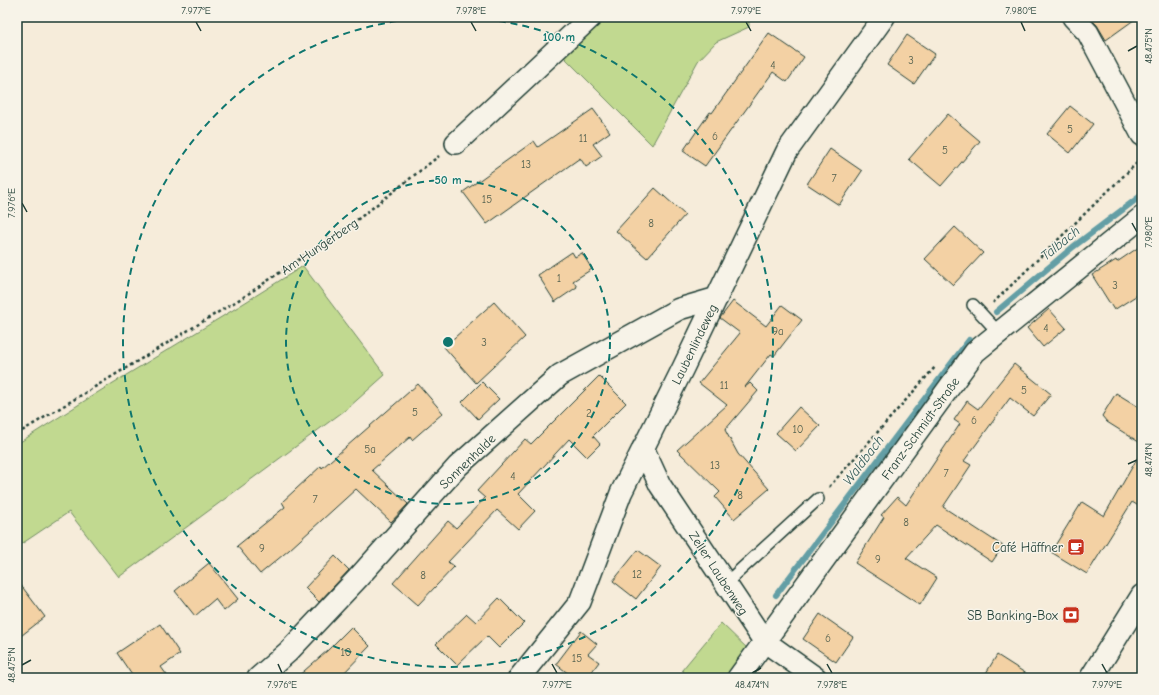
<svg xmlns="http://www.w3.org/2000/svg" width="1159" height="695" font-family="'Comic Neue',sans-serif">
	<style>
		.green { fill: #c1d990; stroke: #708b62 }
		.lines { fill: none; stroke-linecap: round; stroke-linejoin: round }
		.stream { stroke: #639ea5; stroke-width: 6 }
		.building { fill: #f3d1a4; stroke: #1f3d34 }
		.lane-casing { stroke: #1f3d34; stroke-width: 14 }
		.street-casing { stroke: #1f3d34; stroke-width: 24 }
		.secondary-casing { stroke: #1f3d34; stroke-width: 25 }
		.path { stroke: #1f3d34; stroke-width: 2.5; stroke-dasharray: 3 3; stroke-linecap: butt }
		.lane { stroke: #f7f3e8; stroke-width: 11 }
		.street { stroke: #f7f3e8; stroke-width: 21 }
		.secondary { stroke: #f7f3e8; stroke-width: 22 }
		.ticks { fill: none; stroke: #1f3d34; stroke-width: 1.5 }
		.ring { fill: none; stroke: #0f766e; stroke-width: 2; stroke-dasharray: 7 5 }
		.labels { text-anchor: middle; stroke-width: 3; stroke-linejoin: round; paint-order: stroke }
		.number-label { font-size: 11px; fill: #546250 }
		.street-label { font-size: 13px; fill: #1f3d34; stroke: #f7f3e8 }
		.poi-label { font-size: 13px; fill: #1f3d34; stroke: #f7f3e8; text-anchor: end }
		.water-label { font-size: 14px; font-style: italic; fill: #365d5a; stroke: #f7f3e8 }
		.centre { fill: #0f766e; stroke: #f7f3e8; stroke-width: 2 }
		.ring-label { font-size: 12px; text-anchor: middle; font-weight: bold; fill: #0f766e; stroke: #f7f3e8; stroke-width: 3; stroke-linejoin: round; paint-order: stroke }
		.neatline { fill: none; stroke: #1f3d34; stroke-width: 1.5 }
		.ticks-label { font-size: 10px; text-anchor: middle; fill: #1f3d34 }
	</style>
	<rect width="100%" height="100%" fill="#f6ecda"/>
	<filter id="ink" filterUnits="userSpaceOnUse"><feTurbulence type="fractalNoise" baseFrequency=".025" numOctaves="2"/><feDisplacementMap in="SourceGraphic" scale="8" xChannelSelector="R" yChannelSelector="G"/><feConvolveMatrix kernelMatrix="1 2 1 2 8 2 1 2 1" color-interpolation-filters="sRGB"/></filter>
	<g filter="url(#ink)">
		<path class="green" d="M 601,17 L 749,17 L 749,27 L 716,42 L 698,61 L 652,145 L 560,53 Z
			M 303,266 L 385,375 L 348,408 L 119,577 L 69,512 L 17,547 L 17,444 L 100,391 L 233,310 Z
			M 721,623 L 750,651 L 731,678 L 689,678 L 682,670 Z"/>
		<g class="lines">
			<path class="stream" d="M 996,312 L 1073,247 L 1142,195
				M 776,595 L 969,340"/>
		</g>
		<path class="building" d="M 1089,17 L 1138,17 L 1106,40 L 1097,25 Z
			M 769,33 L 804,57 L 787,82 L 773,72 L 705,166 L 683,151 L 710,112 L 712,113 Z
			M 907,35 L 935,54 L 914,84 L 887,65 Z
			M 1070,106 L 1093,124 L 1070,153 L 1047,134 Z
			M 593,109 L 610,132 L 593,144 L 602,156 L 586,167 L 580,158 L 487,224 L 463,192 L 534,141 L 538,147 Z
			M 948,114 L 980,141 L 941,186 L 909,159 Z
			M 830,149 L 862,171 L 839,205 L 807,184 Z
			M 655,188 L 685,215 L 647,258 L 616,231 Z
			M 955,227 L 983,253 L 953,285 L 925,259 Z
			M 1142,245 L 1142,292 L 1114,310 L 1092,275 L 1116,260 L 1117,262 Z
			M 572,252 L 575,257 L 582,253 L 592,269 L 573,281 L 577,287 L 555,302 L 538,275 Z
			M 733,301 L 766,326 L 782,305 L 802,320 L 774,356 L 771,354 L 745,387 L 750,383 L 758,391 L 725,430 L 738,454 L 769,489 L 734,519 L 715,497 L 720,492 L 677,450 L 727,405 L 699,383 L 740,333 L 720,318 Z
			M 494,302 L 525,337 L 476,383 L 444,347 Z
			M 1049,309 L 1066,328 L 1043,347 L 1027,328 Z
			M 1014,364 L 1051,394 L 1033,416 L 1010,398 L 964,461 L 971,465 L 943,507 L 1003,546 L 992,562 L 936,525 L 906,558 L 937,578 L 920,605 L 855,563 L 884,517 L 881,515 L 897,497 L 906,505 L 960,424 L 954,420 L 967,401 L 978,409 Z
			M 599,376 L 626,403 L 593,436 L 600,444 L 587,457 L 569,439 L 518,494 L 535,511 L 518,529 L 497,510 L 448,562 L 454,567 L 418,605 L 393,583 L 448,521 L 456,528 L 485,498 L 477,491 L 525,439 L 531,444 Z
			M 482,382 L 499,399 L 478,419 L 462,402 Z
			M 418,384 L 443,413 L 412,440 L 410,437 L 372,470 L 408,504 L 391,522 L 356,489 L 289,550 L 260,574 L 237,546 L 285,507 L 282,502 L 321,466 L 322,468 Z
			M 1116,393 L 1142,409 L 1142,444 L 1107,422 L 1102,416 Z
			M 799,407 L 820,426 L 796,451 L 776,433 Z
			M 1142,450 L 1142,508 L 1132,502 L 1087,574 L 1051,552 L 1082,502 L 1104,516 Z
			M 638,550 L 661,567 L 636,599 L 613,581 Z
			M 335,556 L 349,570 L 319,602 L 305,588 Z
			M 209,563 L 238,599 L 224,611 L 215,599 L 195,616 L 175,591 Z
			M 17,580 L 45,617 L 17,639 Z
			M 499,598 L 524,623 L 499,648 L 487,636 L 457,665 L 436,644 L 467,614 L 476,622 Z
			M 820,614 L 853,637 L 836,662 L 803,639 Z
			M 160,624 L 180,654 L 161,667 L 169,678 L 134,678 L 117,653 Z
			M 351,627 L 370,646 L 339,678 L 296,678 L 328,650 Z
			M 581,631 L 597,644 L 588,654 L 599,662 L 587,678 L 574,678 L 556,664 Z
			M 997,655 L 1033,678 L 983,678 Z"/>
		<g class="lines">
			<defs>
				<path id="lane" d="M 973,305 L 999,333
					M 726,583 L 818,499"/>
				<path id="street" d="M 1073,17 L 1088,33 L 1142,135
					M 456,143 L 591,17
					M 643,448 L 660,485 L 764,641 L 816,678
					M 258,678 L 288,652 L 358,578 L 458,466 L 560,375 L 679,309 L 717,298
					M 519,678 L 580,602 L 621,493 L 683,368 L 787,151 L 884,17
					M 738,678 L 975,352 L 1142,217"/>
				<path id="secondary" d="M 1091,678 L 1142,596"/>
			</defs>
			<use href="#lane" class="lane-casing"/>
			<use href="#street" class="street-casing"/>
			<use href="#secondary" class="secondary-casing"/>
			<path class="path" d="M 993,303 L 1142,158
				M 17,434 L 245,296 L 353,223 L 439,156
				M 829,487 L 936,366"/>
			<use href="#lane" class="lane"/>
			<use href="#street" class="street"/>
			<use href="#secondary" class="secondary"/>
		</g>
	</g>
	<path class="ticks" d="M 196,22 L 201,31M 471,22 L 476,31M 746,22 L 751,31M 1021,22 L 1025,31M 1128,51 L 1137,46M 22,203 L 27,212M 1132,223 L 1137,232M 1128,464 L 1137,460M 278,664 L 282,673M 552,664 L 557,673M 827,664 L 832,673M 1102,664 L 1107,673M 22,665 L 31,660M 752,673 L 761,668"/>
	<g class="ring">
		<circle cx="448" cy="342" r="162"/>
		<path d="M451 17A325 325 0 1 1 445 17"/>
	</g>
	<defs>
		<symbol id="cafe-square" viewBox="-11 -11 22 22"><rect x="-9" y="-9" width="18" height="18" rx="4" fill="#c8321e" stroke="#f7f3e8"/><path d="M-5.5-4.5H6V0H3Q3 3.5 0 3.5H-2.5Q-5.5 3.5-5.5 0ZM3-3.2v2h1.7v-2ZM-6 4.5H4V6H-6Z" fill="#fff"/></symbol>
		<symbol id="bank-square" viewBox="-11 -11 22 22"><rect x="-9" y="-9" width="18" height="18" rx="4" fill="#c8321e" stroke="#f7f3e8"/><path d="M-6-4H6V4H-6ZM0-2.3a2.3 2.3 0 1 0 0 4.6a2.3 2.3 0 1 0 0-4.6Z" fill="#fff"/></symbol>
	</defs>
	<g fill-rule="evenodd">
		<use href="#cafe-square" x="1066" y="537" width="20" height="20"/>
		<use href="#bank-square" x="1061" y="605" width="20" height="20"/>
	</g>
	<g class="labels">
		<g class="number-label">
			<text x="911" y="64">3</text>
			<text x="773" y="69">4</text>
			<text x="1070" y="133">5</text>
			<text x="715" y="140">6</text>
			<text x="583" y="142">11</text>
			<text x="945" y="154">5</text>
			<text x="526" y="168">13</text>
			<text x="834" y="182">7</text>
			<text x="487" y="203">15</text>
			<text x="651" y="227">8</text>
			<text x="559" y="282">1</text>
			<text x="1115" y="289">3</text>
			<text x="1046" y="332">4</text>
			<text x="778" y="335">9a</text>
			<text x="484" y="346">3</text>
			<text x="724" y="389">11</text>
			<text x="1024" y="394">5</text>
			<text x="415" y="416">5</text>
			<text x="589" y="417">2</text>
			<text x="974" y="424">6</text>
			<text x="798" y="433">10</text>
			<text x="370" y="453">5a</text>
			<text x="715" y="469">13</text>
			<text x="946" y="477">7</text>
			<text x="513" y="480">4</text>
			<text x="740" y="499">8</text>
			<text x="315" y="503">7</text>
			<text x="906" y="526">8</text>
			<text x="262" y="552">9</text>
			<text x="878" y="563">9</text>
			<text x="637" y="578">12</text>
			<text x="423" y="579">8</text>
			<text x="828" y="642">6</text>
			<text x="346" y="656">10</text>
			<text x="577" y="662">15</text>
		</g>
		<g class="street-label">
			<text transform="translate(319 246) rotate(-34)" y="5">Am Hungerberg</text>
			<text transform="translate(694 344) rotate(-64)" y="5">Laubenlindeweg</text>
			<text transform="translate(920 428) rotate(-54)" y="5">Franz-Schmidt-Straße</text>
			<text transform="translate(467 461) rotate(-44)" y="5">Sonnenhalde</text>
			<text transform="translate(719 573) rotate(57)" y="5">Zeller Laubenweg</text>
		</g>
		<g class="poi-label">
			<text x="1063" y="552">Café Häffner</text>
			<text x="1058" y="620">SB Banking-Box</text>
		</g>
		<g class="water-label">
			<text transform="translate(1060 243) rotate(-39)" y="5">Talbach</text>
			<text transform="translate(863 460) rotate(-53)" y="5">Waldbach</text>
		</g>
	</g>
	<circle cx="448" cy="342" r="6" class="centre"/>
	<g class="ring-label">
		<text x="559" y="41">100 m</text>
		<text x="448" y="184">50 m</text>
	</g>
	<rect width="1159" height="695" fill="none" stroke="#f7f3e8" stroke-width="44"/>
	<rect x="22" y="22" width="1115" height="651" class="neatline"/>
	<g class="ticks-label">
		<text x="196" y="14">7.977°E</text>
		<text x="471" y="14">7.978°E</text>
		<text x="746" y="14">7.979°E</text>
		<text x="1021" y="14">7.980°E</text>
		<text transform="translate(1148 46) rotate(-90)" y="4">48.475°N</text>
		<text transform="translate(11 203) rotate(-90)" y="4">7.976°E</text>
		<text transform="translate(1148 232) rotate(-90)" y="4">7.980°E</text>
		<text transform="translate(1148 460) rotate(-90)" y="4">48.474°N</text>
		<text transform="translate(11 665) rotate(-90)" y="4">48.475°N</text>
		<text x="282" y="688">7.976°E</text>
		<text x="557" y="688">7.977°E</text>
		<text x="752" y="688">48.474°N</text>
		<text x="832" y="688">7.978°E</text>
		<text x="1107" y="688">7.979°E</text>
	</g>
</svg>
